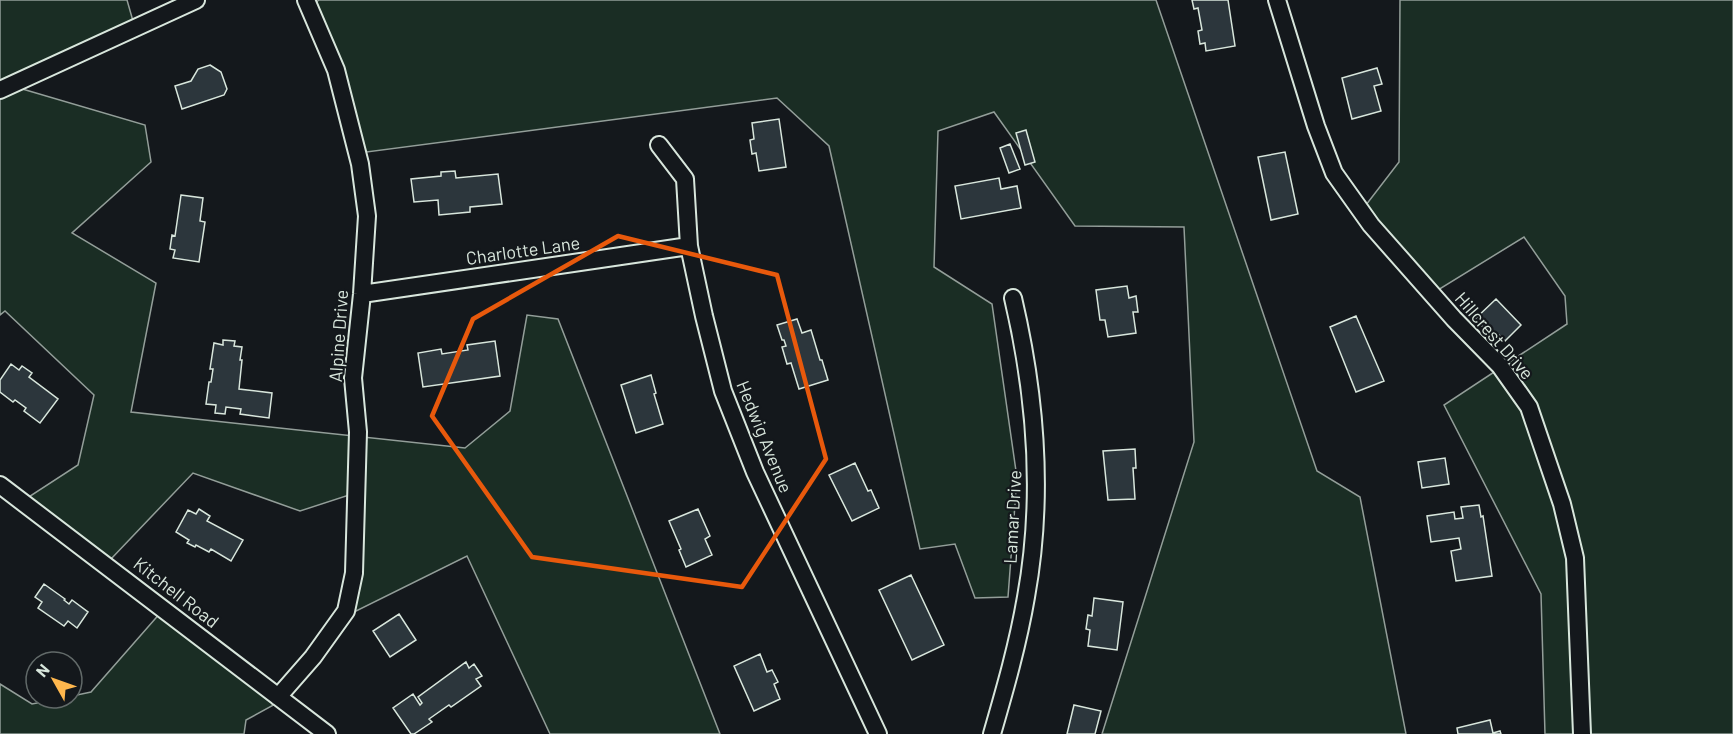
<svg xmlns="http://www.w3.org/2000/svg" width="1733" height="734" font-family="Barlow,sans-serif">
	<style>
		.green { fill: #1a2d24; stroke: #939e99; stroke-width: 1.5 }
		.building { fill: #2c363c; stroke: #d8e6dc; stroke-width: 1.5 }
		.lines { fill: none; stroke-linecap: round; stroke-linejoin: round }
		.street-casing { stroke: #d8e6dc; stroke-width: 20 }
		.street { stroke: #14181c; stroke-width: 16 }
		.marked { fill: none; stroke: #e8590c; stroke-width: 4.5; stroke-linejoin: round }
		.labels { text-anchor: middle; stroke-width: 4.5; stroke-linejoin: round; paint-order: stroke }
		.street-label { font-size: 18px; fill: #d8e6dc; stroke: #14181c }
	</style>
	<rect width="100%" height="100%" fill="#14181c"/>
	<path class="green" d="M 0,0 L 127,0 L 135,28 L 2,83 L 145,125 L 151,162 L 72,233 L 156,283 L 131,412 L 465,448 L 510,411 L 527,315 L 558,319 L 720,734 L 550,734 L 467,556 L 342,618 L 352,494 L 300,511 L 193,473 L 110,560 L 24,500 L 78,465 L 94,395 L 5,311 L 0,315 Z
		M 319,0 L 1156,0 L 1317,471 L 1360,497 L 1406,734 L 1102,734 L 1194,442 L 1184,227 L 1075,226 L 994,112 L 938,131 L 934,267 L 992,304 L 1017,478 L 1008,597 L 975,598 L 955,544 L 920,549 L 829,146 L 777,98 L 359,153 L 311,6 Z
		M 1400,0 L 1733,0 L 1733,734 L 1545,734 L 1541,594 L 1444,405 L 1567,324 L 1565,296 L 1524,237 L 1425,298 L 1359,214 L 1399,162 Z
		M 169,603 L 290,696 L 246,720 L 244,734 L 0,734 L 0,684 L 32,704 L 63,698 L 72,698 L 72,696 L 91,692 Z"/>
	<path class="building" d="M 1192,0 L 1228,0 L 1235,46 L 1206,51 L 1205,43 L 1200,44 L 1198,31 L 1202,30 L 1198,8 L 1194,9 Z
		M 210,65 L 221,72 L 227,89 L 224,95 L 182,109 L 175,86 L 191,81 L 198,69 Z
		M 1377,68 L 1382,84 L 1374,86 L 1381,111 L 1352,119 L 1342,78 Z
		M 779,119 L 786,167 L 759,171 L 756,153 L 752,154 L 750,140 L 754,139 L 752,123 Z
		M 1026,130 L 1035,162 L 1025,165 L 1016,133 Z
		M 1010,144 L 1020,169 L 1009,173 L 1000,148 Z
		M 1285,152 L 1298,214 L 1271,220 L 1258,157 Z
		M 455,171 L 456,178 L 498,174 L 502,204 L 470,207 L 470,212 L 439,215 L 438,200 L 414,202 L 411,179 L 441,176 L 441,172 Z
		M 999,178 L 1001,189 L 1017,186 L 1021,208 L 961,219 L 955,186 Z
		M 181,195 L 203,198 L 200,221 L 205,222 L 199,262 L 173,258 L 175,250 L 170,249 L 172,235 L 175,236 Z
		M 1127,286 L 1129,298 L 1136,296 L 1138,312 L 1133,312 L 1136,333 L 1108,337 L 1105,320 L 1100,320 L 1096,290 Z
		M 1496,299 L 1521,325 L 1505,341 L 1499,335 L 1495,339 L 1475,319 Z
		M 1356,316 L 1384,381 L 1356,392 L 1330,327 Z
		M 797,319 L 802,333 L 811,330 L 820,360 L 822,360 L 828,380 L 799,389 L 791,363 L 787,364 L 782,347 L 786,346 L 784,340 L 782,340 L 777,325 Z
		M 223,340 L 235,341 L 234,346 L 242,347 L 240,360 L 242,360 L 239,389 L 272,393 L 269,418 L 240,414 L 241,409 L 226,407 L 225,414 L 215,413 L 216,405 L 206,404 L 209,382 L 211,382 L 213,369 L 210,369 L 214,343 L 223,345 Z
		M 495,341 L 500,376 L 423,387 L 418,353 L 441,349 L 442,354 L 468,350 L 467,345 Z
		M 11,364 L 19,370 L 22,366 L 32,373 L 29,377 L 58,399 L 40,423 L 24,411 L 26,408 L 15,400 L 13,402 L 0,392 L 0,380 Z
		M 651,375 L 656,393 L 654,394 L 663,424 L 636,433 L 621,385 Z
		M 1135,449 L 1136,468 L 1133,468 L 1135,499 L 1108,500 L 1103,451 Z
		M 1445,458 L 1449,484 L 1422,488 L 1418,462 Z
		M 855,463 L 868,491 L 871,490 L 879,508 L 852,521 L 829,475 Z
		M 1479,505 L 1481,517 L 1483,516 L 1492,576 L 1456,581 L 1451,551 L 1461,549 L 1459,538 L 1431,542 L 1427,516 L 1454,512 L 1455,519 L 1463,518 L 1461,507 Z
		M 199,509 L 210,516 L 207,521 L 243,540 L 231,561 L 211,549 L 209,552 L 196,545 L 195,547 L 187,543 L 189,540 L 176,532 L 188,510 L 196,514 Z
		M 698,509 L 710,536 L 705,539 L 712,555 L 686,567 L 679,550 L 681,549 L 669,521 Z
		M 911,575 L 944,645 L 912,660 L 879,590 Z
		M 44,584 L 65,599 L 64,600 L 69,604 L 72,600 L 88,612 L 77,628 L 68,621 L 64,626 L 38,608 L 42,602 L 35,597 Z
		M 1094,598 L 1123,602 L 1117,650 L 1088,646 L 1090,630 L 1086,629 L 1088,615 L 1092,616 Z
		M 399,614 L 416,640 L 390,657 L 373,631 Z
		M 760,654 L 767,672 L 772,670 L 778,682 L 774,684 L 780,699 L 754,711 L 734,666 Z
		M 466,662 L 469,668 L 474,664 L 482,676 L 476,679 L 481,686 L 451,707 L 449,705 L 429,719 L 432,722 L 414,734 L 411,734 L 393,708 L 413,694 L 420,705 L 422,703 L 418,697 Z
		M 1074,705 L 1101,711 L 1095,734 L 1067,734 Z
		M 1490,720 L 1493,733 L 1500,731 L 1501,734 L 1458,734 L 1457,728 Z"/>
	<g class="lines">
		<defs>
			<path id="street" d="M 1277,0 L 1316,126 L 1334,173 L 1371,225 L 1454,319 L 1500,366 L 1529,407 L 1562,504 L 1575,558 L 1582,734
				M 0,90 L 196,0
				M 659,145 L 685,179 L 689,246 L 704,316 L 723,391 L 755,472 L 878,734
				M 362,294 L 689,246
				M 0,485 L 327,734
				M 278,697 L 313,657 L 346,611 L 354,573 L 358,432 L 353,378 L 362,294 L 367,216 L 360,164 L 336,70 L 306,0
				M 992,734 C 1005,689 1018,644 1026,597 C 1044,498 1036,396 1013,298"/>
		</defs>
		<use href="#street" class="street-casing"/>
		<use href="#street" class="street"/>
	</g>
	<path class="marked" d="M 618,236 L 777,275 L 826,459 L 742,587 L 532,557 L 432,416 L 473,319 Z"/>
	<g class="labels">
		<g class="street-label">
			<text transform="translate(523 251) rotate(-8)" y="6">Charlotte Lane</text>
			<text transform="translate(339 336) rotate(-86)" y="6">Alpine Drive</text>
			<text transform="translate(1494 336) rotate(49)" y="6">Hillcrest Drive</text>
			<text transform="translate(764 437) rotate(68)" y="6">Hedwig Avenue</text>
			<text transform="translate(1013 517) rotate(-87)" y="6">Lamar Drive</text>
			<text transform="translate(176 593) rotate(38)" y="6">Kitchell Road</text>
		</g>
	</g>
	<g transform="translate(54 680) rotate(310)"><circle r="28" fill="#14181c" stroke="#626a69" stroke-width="1.5"/>
	<path d="M0-4.5L10 22L0 15L-10 22Z" fill="#ffb74d"/>
	<text y="-9" font-size="16" font-weight="bold" text-anchor="middle" fill="#d8e6dc">N</text>
	</g>
</svg>
